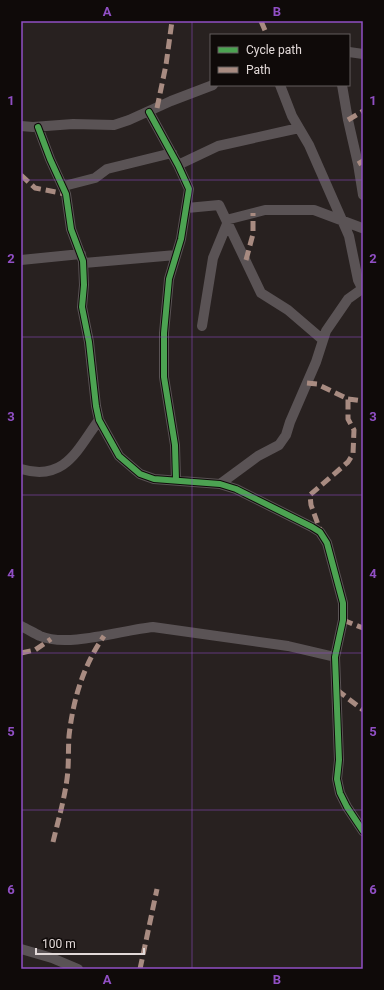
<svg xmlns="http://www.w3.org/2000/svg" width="384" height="990" font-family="Roboto,sans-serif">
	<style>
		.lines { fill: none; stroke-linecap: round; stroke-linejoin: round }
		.minor { stroke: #5a5355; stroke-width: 10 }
		.quiet { stroke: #a88b81; stroke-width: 5; stroke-dasharray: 10 5; stroke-linecap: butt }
		.cycleway-casing { stroke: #0f0a09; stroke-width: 8 }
		.cycleway { stroke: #4ca352; stroke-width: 6 }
		.grid { fill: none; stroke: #904fc4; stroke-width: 1; stroke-opacity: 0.55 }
		.neatline { fill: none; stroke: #904fc4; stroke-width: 1.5 }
		.grid-label { font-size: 13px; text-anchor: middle; font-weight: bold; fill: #904fc4 }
	</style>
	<rect width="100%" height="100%" fill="#282120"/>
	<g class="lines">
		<path class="minor" d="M 349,52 L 363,54
			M 280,85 L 292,116 L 309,145 L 349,236 L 358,280 L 363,290
			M 342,85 L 348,120 L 358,164 L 363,195
			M 149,112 L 178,165 L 189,189 L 181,239 L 169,279 L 164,333 L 164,377 L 175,445 L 176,480
			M 21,126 L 33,127 L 73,124 L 114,125 L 129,120 L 171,101 L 213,85
			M 38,127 L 50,159 L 66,194 L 71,229 L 83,261 L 84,285 L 82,307 L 89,342 L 96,406 L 99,420 L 119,456 L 140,474 L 154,479 L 220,484 L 236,489 L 312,527 L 320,532 L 327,543 L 343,603 L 343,620 L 335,657 L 339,760 L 337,779 L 340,793 L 347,807 L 363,831
			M 178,165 L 218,146 L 299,128
			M 64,186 L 95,178 L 107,169 L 172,153
			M 187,208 L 219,205 L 261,293 L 288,310 L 323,340
			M 226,220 L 265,210 L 314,210 L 362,228
			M 21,260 L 81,254
			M 84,263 L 176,255
			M 202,326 L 213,258 L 227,224
			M 21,469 C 65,482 77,450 99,420
			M 220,484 L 258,456 L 279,445 L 286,435 L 290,422 L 316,362 L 326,331 L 348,299 L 362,289
			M 21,626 C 27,629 34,633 40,636 C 68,648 122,630 153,627 L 288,646 L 335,657
			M 21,949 L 52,958 L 78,969"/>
		<path class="quiet" d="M 261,21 L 267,35
			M 157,108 L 166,65 L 172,21
			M 348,120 L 363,111
			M 358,164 L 363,161
			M 21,175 L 35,188 L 66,194
			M 246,260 L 253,234 L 253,213
			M 307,383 L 317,384 L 348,399 L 348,419 L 354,430 L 353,454 L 348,462 L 310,495 L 311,505 L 320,530
			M 348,399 L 363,401
			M 343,620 L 363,628
			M 21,653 L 35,650 L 51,639
			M 337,690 L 363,710
			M 53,842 C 58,821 64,801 67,779 C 69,765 68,751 69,736 C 73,700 83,666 104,636
			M 140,969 L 157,889"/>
		<defs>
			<path id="cycleway" d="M 149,112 L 178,165 L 189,189 L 181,239 L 169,279 L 164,333 L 164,377 L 175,445 L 176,480
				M 38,127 L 50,159 L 66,194 L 71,229 L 83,261 L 84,285 L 82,307 L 89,342 L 96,406 L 99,420 L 119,456 L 140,474 L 154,479 L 220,484 L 236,489 L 312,527 L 320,532 L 327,543 L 343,603 L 343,620 L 335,657 L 339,760 L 337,779 L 340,793 L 347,807 L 363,831"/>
		</defs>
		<use href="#cycleway" class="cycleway-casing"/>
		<use href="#cycleway" class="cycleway"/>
	</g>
	<path class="grid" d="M 192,21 L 192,969M 21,180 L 363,180M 21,337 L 363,337M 21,495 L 363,495M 21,653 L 363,653M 21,810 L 363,810"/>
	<rect width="384" height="990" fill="none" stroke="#0f0a09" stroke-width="44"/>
	<rect x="210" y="34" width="140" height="52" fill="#0f0a09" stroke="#635d5c"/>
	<rect x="218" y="47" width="20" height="6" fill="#4ca352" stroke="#635d5c"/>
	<text x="246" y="54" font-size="12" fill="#e2d9d8">Cycle path</text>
	<rect x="218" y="67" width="20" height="6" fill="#a88b81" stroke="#635d5c"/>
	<text x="246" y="74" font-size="12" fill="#e2d9d8">Path</text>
	<path d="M36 948v6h108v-6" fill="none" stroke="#e2d9d8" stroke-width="2"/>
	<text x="42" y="948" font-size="12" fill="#e2d9d8" stroke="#0f0a09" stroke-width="3" paint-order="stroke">100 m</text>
	<rect x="22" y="22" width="340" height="946" class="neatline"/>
	<g class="grid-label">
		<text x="107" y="16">A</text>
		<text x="277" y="16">B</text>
		<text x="11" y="105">1</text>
		<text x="373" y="105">1</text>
		<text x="11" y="263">2</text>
		<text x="373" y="263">2</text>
		<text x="11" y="421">3</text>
		<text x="373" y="421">3</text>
		<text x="11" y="578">4</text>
		<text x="373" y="578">4</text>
		<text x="11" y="736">5</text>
		<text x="373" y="736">5</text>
		<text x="11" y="894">6</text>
		<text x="373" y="894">6</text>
		<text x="107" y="984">A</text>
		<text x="277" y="984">B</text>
	</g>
</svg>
